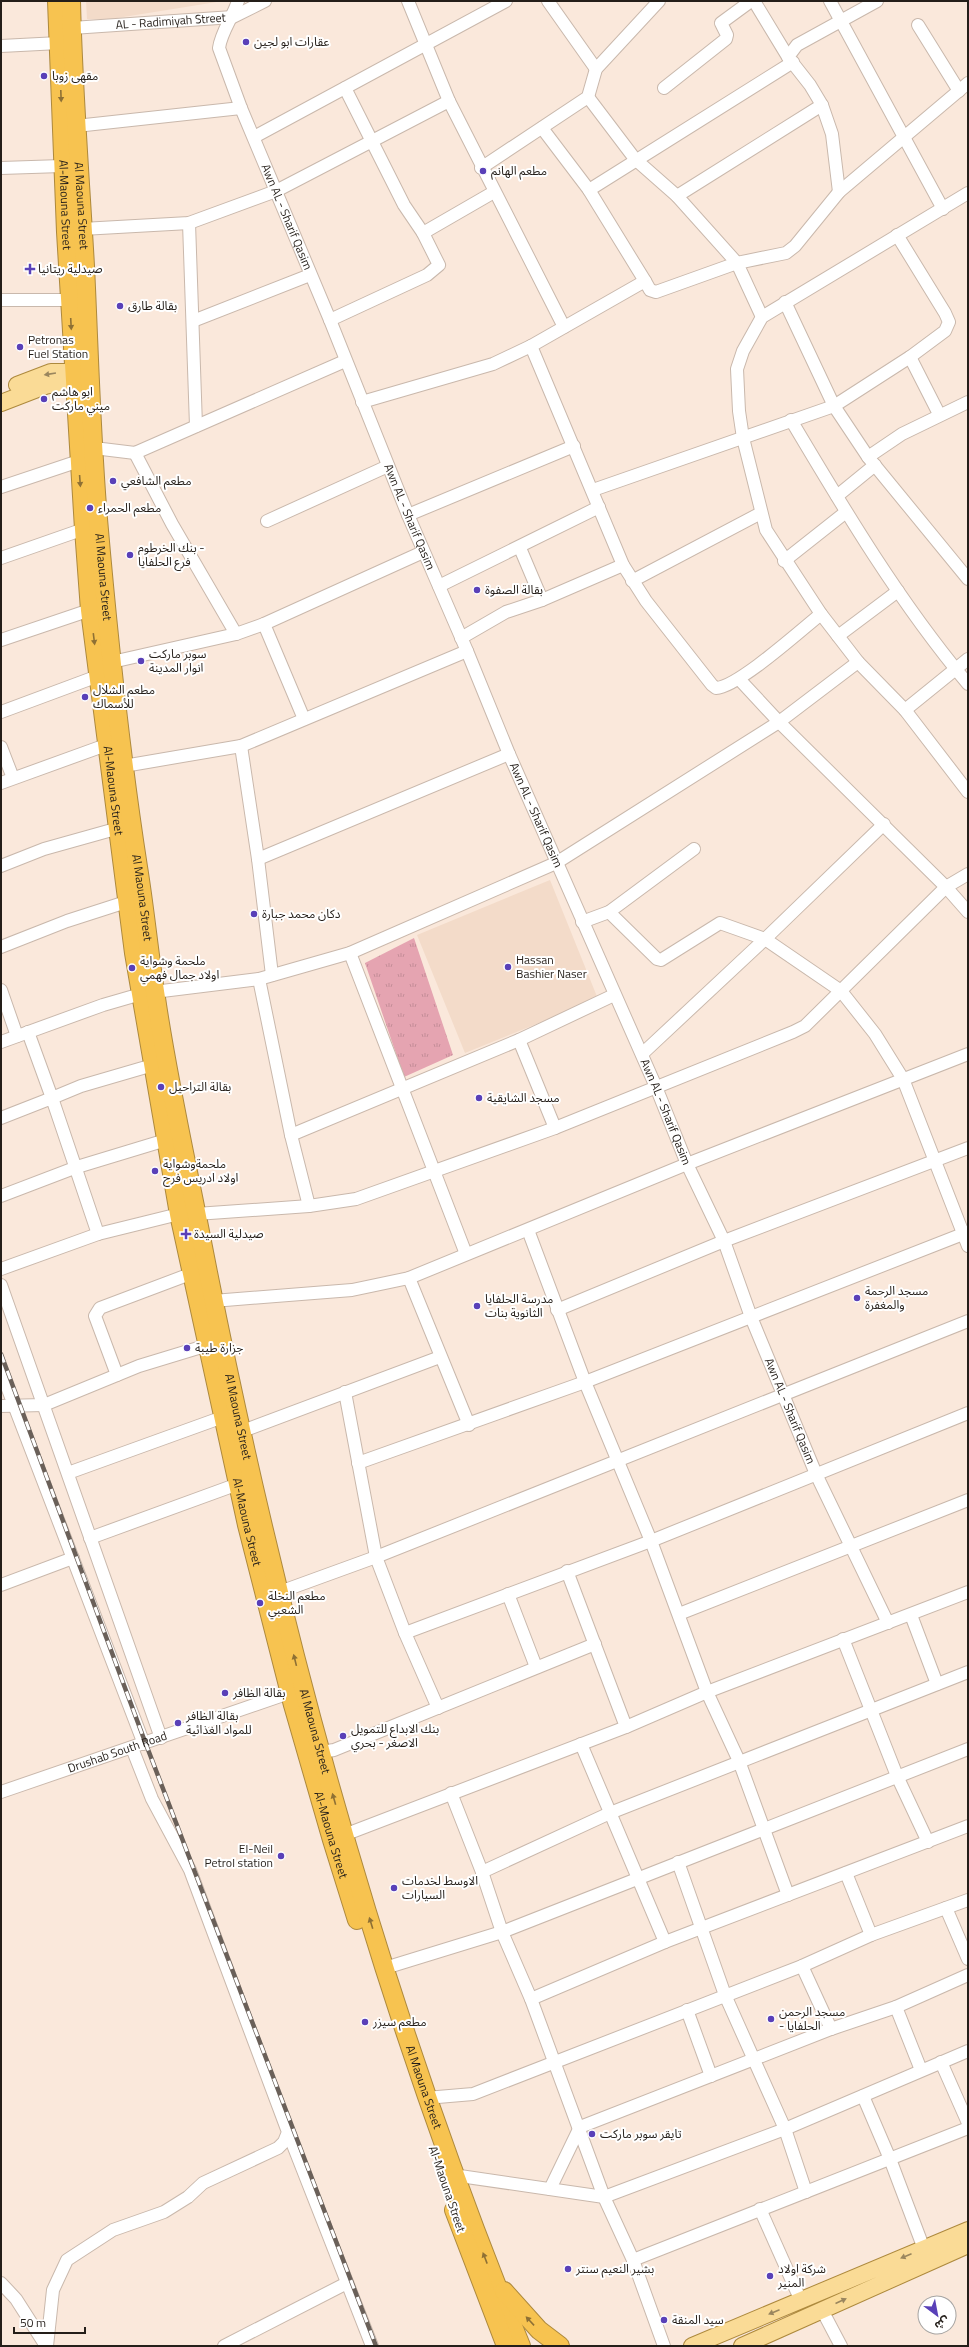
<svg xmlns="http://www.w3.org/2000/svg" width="969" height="2347" font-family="'Titillium Web','Noto Sans Arabic',sans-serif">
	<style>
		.built { fill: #f3dbc9 }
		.grass { fill: url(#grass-tufts) }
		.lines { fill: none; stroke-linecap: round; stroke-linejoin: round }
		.minor-casing { stroke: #c9b8ac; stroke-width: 14 }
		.major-casing { stroke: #ad893d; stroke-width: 18 }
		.highway-casing { stroke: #ad893d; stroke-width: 20 }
		.minor { stroke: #fff; stroke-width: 12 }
		.major { stroke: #fadb96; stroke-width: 16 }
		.highway { stroke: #f7c350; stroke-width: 18 }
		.rail-casing { stroke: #6a6059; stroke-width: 4.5 }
		.rail { stroke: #fff; stroke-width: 3; stroke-dasharray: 9; stroke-linecap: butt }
		.oneway { fill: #8e7034 }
		.oneway2 { fill: #9a865e }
		.poi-dot { fill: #5940b8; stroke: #fff; stroke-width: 1.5 }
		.labels { text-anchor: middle; stroke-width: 4; stroke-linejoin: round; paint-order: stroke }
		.street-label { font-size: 12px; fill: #241e19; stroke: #fff }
		.poi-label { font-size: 12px; fill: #241e19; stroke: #fff; text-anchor: start }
	</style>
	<defs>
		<pattern id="grass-tufts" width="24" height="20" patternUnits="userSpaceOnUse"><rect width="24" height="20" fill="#e5a4b1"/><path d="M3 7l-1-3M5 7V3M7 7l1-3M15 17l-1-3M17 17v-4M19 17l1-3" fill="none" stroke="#c48d98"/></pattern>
	</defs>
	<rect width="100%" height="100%" fill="#fae8db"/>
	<path class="built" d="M 86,1 L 223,1 L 111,19 L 87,19 Z
		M 550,880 L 598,999 L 465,1053 L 417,935 Z"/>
	<path class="grass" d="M 414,938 L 453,1055 L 404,1077 L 365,963 Z"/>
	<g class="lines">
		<defs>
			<g id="minor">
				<path id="s1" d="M 238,1 C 233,17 221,32 219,48 L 241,108 L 330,320 L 408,515 L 467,651 L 509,754 L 656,1087 L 687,1164 L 724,1241 L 751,1317 L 816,1474 L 888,1623"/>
				<path d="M 408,1 L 449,101 L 564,327"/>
				<path d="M 548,1 L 596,69"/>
				<path d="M 754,1 L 788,57 L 810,85 L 822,105 L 832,134 L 839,192"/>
				<path d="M 830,1 L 943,209"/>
				<path d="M 918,25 L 959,91"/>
				<path id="s2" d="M 72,28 L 233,17 L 265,1"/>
				<path d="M 1,46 L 59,43"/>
				<path d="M 788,57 L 797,45 L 877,1"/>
				<path d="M 345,88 L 404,205 L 423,233"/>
				<path d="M 664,88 L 726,39 L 727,35 L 721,23 L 751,1"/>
				<path d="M 588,97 L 635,159 L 677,196 L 737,263 L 762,317"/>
				<path d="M 76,126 L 241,108"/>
				<path d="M 542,128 L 589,190 L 645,281"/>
				<path d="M 254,137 L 506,1"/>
				<path d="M 1,168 L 62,166"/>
				<path d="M 481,168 L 588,97 L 596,69 L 659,1"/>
				<path d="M 589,190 L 793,62"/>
				<path d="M 968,193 L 762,317 L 743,351 L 737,369 L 739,411 L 743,438 L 766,530 L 821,614 L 858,662 L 905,710 L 968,792"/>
				<path d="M 677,196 L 822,105"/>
				<path d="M 189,223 L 196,426"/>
				<path d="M 82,229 L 189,223 L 276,191 L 449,101"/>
				<path d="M 1,300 L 69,300"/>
				<path d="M 785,302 L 834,406 L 868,457 L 968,579"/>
				<path d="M 330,320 L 427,275 L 439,265 L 423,233 L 494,192"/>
				<path d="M 193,321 L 310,275"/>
				<path d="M 531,346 L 623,565 L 646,601 L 712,685 L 716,688 C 738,687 801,630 821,614"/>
				<path d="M 910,357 L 939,414"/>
				<path d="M 362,402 L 493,364 L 531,346 L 645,281 L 650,290 L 656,292 L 737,263 L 786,253 L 795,246 L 839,192 L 968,83"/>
				<path d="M 791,420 C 845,511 900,603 968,684"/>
				<path d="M 94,448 L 135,453 L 345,361"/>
				<path d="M 135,453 L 172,524 L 236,634"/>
				<path d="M 868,457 L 902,434 L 968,402"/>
				<path d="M 1,487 L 79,461"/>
				<path d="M 593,490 L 834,406 L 910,357 L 945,331 L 949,322 L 945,313 L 897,235"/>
				<path d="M 837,496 L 875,465"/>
				<path d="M 408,515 L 574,446"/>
				<path d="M 267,521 L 388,466"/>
				<path d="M 520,548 L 542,600"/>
				<path d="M 1,558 L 84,529"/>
				<path d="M 784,561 L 846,512"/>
				<path d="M 632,581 L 761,513"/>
				<path d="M 439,586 L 599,507"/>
				<path d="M 264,624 L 304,719"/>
				<path d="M 838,636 L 898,591"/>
				<path d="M 461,638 L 506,612 L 542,600 L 623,565"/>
				<path d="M 1,640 L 90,610"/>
				<path d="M 112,662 L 236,634 L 264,624 L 423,552"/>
				<path d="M 739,679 L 779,722 L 946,887 L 968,912"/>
				<path d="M 905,710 L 968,659"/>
				<path d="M 1,712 L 98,676"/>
				<path d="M 241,746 L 258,859 L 272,975"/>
				<path d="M 1,747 L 13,778"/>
				<path d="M 124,766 L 241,746 L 467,651"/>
				<path d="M 1,783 L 106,745"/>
				<path d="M 258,859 L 509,754"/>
				<path d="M 1,866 L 44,849 L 119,828"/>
				<path d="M 609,912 L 657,959 L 661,960 L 720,923 L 765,939 L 841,991 L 875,1034 L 903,1079 L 968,1246"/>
				<path d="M 582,922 L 609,912 L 694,849"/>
				<path d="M 1,947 L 67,921 L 126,902"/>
				<path d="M 350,953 L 466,1254"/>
				<path d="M 259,979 L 291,1135 L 309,1206"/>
				<path d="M 1,990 L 17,1036"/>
				<path d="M 154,992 L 259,979 L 350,953 L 556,863 L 779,722 L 858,662"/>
				<path d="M 28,1032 L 52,1098 L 81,1086 L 153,1065"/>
				<path d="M 519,1040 L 555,1128"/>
				<path d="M 1,1042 L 103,1005 L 141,994"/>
				<path d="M 642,1054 L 765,939 L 884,824"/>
				<path d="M 1,1118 L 52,1098 L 98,1234"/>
				<path d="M 291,1135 L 519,1040 L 614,995"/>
				<path d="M 1,1196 L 77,1167 L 166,1140"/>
				<path d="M 196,1214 L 309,1206 L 356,1199 L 555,1128 L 793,1032 L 805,1026 L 946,887 L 968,874"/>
				<path d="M 528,1230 L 585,1382 L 651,1541 L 707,1692 L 739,1761 L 788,1895"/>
				<path d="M 1,1269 L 98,1234 L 179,1214"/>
				<path d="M 409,1278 L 469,1425"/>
				<path d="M 1,1285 L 161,1738"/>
				<path d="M 213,1301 L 352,1290 L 409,1278 L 687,1164 L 968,1054"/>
				<path d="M 557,1310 L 724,1241 L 968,1148"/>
				<path d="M 1,1371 L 144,1744"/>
				<path d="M 117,1375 L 95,1316 L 100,1308 L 193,1273"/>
				<path d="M 345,1392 L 376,1557 L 405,1633 L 438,1708"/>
				<path d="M 1,1406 L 44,1405 L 139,1366 L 208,1345"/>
				<path d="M 240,1432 L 440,1357"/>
				<path d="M 358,1463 L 585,1382 L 968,1232"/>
				<path d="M 68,1473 L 223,1417"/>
				<path d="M 90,1538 L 238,1484"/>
				<path d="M 567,1571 L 626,1727"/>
				<path d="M 1,1585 L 73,1558"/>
				<path d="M 277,1593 L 376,1557 L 968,1321"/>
				<path d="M 508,1594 L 536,1667"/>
				<path d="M 679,1614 L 968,1500"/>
				<path d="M 911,1615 L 937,1684"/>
				<path d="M 405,1633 L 651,1541 L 968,1413"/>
				<path d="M 843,1639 L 897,1776 L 928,1842"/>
				<path d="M 581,1744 L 665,1942"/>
				<path d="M 321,1752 L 334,1750 L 595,1644"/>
				<path id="s3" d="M 1,1792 L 295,1691"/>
				<path d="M 451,1793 L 482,1872 L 502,1932 L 531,1999 L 604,2197 L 633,2260 L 664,2346"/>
				<path d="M 344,1835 L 626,1727 L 707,1692 L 968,1592"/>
				<path d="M 678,1862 L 725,1995 L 785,2129 L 806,2192"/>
				<path d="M 482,1872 L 610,1813 L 968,1672"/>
				<path d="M 846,1873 L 871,1935"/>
				<path d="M 946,1908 L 968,1959"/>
				<path d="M 802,1966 L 831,2029"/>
				<path d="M 385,1968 L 502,1932 L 968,1749"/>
				<path d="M 531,1999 L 665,1942 L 968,1826"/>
				<path d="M 896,2007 L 921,2070"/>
				<path d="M 687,2010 L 711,2076"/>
				<path d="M 941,2062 L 968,2123"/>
				<path d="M 863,2096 L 890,2159 L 924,2249"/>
				<path d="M 426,2098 L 473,2094 L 802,1966 L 871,1935 L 968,1900"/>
				<path d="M 288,2132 L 372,2346"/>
				<path d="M 453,2175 L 604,2197 L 785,2129 L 968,2051"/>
				<path d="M 550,2189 L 580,2127 L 831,2029 L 896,2007 L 968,1975"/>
				<path d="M 760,2209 L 801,2301"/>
				<path d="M 633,2260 L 968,2128"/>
				<path d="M 1,2283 L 16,2299 L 46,2346"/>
				<path d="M 822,2310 L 841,2346"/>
				<path d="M 47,2346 L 53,2290 L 67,2260 L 113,2230 L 164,2212 L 188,2197 L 203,2183 L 278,2148 L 284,2142 L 288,2132 L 190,1870 L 152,1799 L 132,1748"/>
				<path d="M 224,2346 L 347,2283"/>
			</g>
			<path id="major" d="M 17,385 L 51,372 L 87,372
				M 1,403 L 45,386 L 55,384 L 88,388
				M 692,2346 L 968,2230
				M 742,2346 L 968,2245"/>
			<g id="highway">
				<path id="s4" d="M 57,1 L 66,232 L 84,529 L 90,610 L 134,953 L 179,1214 L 247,1525 L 293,1705 L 332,1840 L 357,1920"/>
				<path id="s5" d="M 71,1 C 73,90 80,178 85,266 C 89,350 91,435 98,519 C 108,635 120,751 138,867 C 145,910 149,954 156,998 C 168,1081 187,1164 203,1247 C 276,1622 376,1992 521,2346"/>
				<path d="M 454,2210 L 506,2346"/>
				<path d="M 504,2291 L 539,2330 L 560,2346"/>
			</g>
		</defs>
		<use href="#minor" class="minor-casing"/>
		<use href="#major" class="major-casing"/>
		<use href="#highway" class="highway-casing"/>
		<use href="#minor" class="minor"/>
		<use href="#major" class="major"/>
		<use href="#highway" class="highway"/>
		<defs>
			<path id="rail" d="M 1,1354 L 144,1739 L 376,2346"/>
		</defs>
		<use href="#rail" class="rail-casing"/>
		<use href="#rail" class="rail"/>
	</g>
	<defs><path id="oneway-solid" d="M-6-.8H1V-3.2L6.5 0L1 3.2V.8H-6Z"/></defs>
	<g class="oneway">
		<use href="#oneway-solid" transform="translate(61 96) rotate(88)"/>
		<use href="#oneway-solid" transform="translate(71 324) rotate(87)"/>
		<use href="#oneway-solid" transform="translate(80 481) rotate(86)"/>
		<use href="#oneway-solid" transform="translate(94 639) rotate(83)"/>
		<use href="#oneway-solid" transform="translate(295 1660) rotate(-104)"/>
		<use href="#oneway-solid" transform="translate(334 1799) rotate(-106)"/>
		<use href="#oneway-solid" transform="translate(371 1923) rotate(-107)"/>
		<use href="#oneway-solid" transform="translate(485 2258) rotate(-111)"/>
		<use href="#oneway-solid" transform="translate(530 2321) rotate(-133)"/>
	</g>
	<g class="oneway2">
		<use href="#oneway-solid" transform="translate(50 374) rotate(171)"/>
		<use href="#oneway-solid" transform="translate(906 2256) rotate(157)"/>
		<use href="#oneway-solid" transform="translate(841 2301) rotate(-24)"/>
		<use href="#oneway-solid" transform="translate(774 2312) rotate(157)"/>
	</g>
	<g class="poi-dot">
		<circle cx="246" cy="42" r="4"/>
		<circle cx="44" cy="76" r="4"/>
		<circle cx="483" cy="171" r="4"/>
		<path d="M28 263h4v4h4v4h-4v4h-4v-4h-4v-4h4z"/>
		<circle cx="120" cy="306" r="4"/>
		<circle cx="20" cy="347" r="4"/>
		<circle cx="44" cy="399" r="4"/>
		<circle cx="113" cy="481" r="4"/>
		<circle cx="90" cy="508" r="4"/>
		<circle cx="130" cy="555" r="4"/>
		<circle cx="477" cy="590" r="4"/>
		<circle cx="141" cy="661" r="4"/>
		<circle cx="85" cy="697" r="4"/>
		<circle cx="254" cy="914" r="4"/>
		<circle cx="508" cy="967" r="4"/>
		<circle cx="132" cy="968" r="4"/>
		<circle cx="161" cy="1087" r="4"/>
		<circle cx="479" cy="1098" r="4"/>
		<circle cx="155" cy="1171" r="4"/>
		<path d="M184 1228h4v4h4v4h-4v4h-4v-4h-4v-4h4z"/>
		<circle cx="857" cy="1298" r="4"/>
		<circle cx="477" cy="1306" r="4"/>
		<circle cx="187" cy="1348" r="4"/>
		<circle cx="260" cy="1603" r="4"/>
		<circle cx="225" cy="1693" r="4"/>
		<circle cx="178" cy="1723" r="4"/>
		<circle cx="343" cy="1736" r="4"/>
		<circle cx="281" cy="1856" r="4"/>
		<circle cx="394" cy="1888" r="4"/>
		<circle cx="771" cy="2019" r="4"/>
		<circle cx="365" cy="2022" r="4"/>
		<circle cx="592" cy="2134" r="4"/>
		<circle cx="568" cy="2269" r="4"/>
		<circle cx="770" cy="2276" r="4"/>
		<circle cx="664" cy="2320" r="4"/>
	</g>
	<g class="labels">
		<g class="street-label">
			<text dy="4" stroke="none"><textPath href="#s2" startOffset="99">AL - Radimiyah Street</textPath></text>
			<text dy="4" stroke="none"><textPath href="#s4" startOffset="204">Al-Maouna Street</textPath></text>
			<text dy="4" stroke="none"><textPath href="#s5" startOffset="205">Al Maouna Street</textPath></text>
			<text dy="4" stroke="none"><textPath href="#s1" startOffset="233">Awn AL - Sharif Qasim</textPath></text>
			<text dy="4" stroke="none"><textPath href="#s1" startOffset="557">Awn AL - Sharif Qasim</textPath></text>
			<text dy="4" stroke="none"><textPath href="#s5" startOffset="577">Al Maouna Street</textPath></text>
			<text dy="4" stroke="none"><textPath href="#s4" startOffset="792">Al-Maouna Street</textPath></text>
			<text dy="4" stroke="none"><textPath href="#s1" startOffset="881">Awn AL - Sharif Qasim</textPath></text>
			<text dy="4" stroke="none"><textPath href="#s5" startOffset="900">Al Maouna Street</textPath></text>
			<text dy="4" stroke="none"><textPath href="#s1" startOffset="1205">Awn AL - Sharif Qasim</textPath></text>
			<text dy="4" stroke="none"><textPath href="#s1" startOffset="1529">Awn AL - Sharif Qasim</textPath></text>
			<text dy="4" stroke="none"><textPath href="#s5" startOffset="1428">Al Maouna Street</textPath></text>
			<text dy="4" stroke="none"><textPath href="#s4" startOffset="1536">Al-Maouna Street</textPath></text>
			<text dy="4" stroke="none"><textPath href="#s5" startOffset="1752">Al Maouna Street</textPath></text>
			<text dy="4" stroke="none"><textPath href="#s3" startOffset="123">Drushab South Road</textPath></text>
			<text dy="4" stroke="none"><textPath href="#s4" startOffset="1860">Al-Maouna Street</textPath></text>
			<text dy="4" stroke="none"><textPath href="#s5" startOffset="2124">Al Maouna Street</textPath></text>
			<text transform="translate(447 2189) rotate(71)" y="4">Al-Maouna Street</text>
		</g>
		<g class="poi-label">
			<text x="254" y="46">عقارات ابو لجين</text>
			<text x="52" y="80">مقهى زوبا</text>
			<text x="491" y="175">مطعم الهانم</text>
			<text x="38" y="273">صيدلية ريتانيا</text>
			<text x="128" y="310">بقالة طارق</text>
			<text x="28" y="344">Petronas<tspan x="28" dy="14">Fuel Station</tspan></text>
			<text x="52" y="396">ابو هاشم<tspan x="52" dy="14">ميني ماركت</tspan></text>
			<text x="121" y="485">مطعم الشافعي</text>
			<text x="98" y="512">مطعم الحمراء</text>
			<text x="138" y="552">بنك الخرطوم -<tspan x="138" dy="14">فرع الحلفايا</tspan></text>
			<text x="485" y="594">بقالة الصفوة</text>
			<text x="149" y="658">سوبر ماركت<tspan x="149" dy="14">انوار المدينة</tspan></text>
			<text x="93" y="694">مطعم الشلال<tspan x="93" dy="14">للأسماك</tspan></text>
			<text x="262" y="918">دكان محمد جبارة</text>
			<text x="516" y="964">Hassan<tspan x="516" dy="14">Bashier Naser</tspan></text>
			<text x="140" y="965">ملحمة وشواية<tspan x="140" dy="14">اولاد جمال فهمي</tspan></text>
			<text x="169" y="1091">بقالة التراحيل</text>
			<text x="487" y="1102">مسجد الشايقية</text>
			<text x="163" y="1168">ملحمةوشواية<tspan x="163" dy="14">اولاد ادريس فرح</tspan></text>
			<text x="194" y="1238">صيدلية السيدة</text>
			<text x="865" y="1295">مسجد الرحمة<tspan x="865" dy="14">والمغفرة</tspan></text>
			<text x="485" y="1303">مدرسة الحلفايا<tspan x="485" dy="14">الثانوية بنات</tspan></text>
			<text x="195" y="1352">جزارة طيبة</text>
			<text x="268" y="1600">مطعم النخلة<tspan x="268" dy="14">الشعبي</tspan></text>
			<text x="233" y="1697">بقالة الظافر</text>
			<text x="186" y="1720">بقالة الظافر<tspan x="186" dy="14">للمواد الغذائية</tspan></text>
			<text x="351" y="1733">بنك الابداع للتمويل<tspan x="351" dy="14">الاصغر - بحري</tspan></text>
			<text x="273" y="1853" text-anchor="end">El-Neil<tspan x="273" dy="14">Petrol station</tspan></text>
			<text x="402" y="1885">الاوسط لخدمات<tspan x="402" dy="14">السيارات</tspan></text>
			<text x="779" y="2016">مسجد الرحمن<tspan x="779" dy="14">- الحلفايا</tspan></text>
			<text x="373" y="2026">مطعم سيزر</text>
			<text x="600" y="2138">تايقر سوبر ماركت</text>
			<text x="576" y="2273">بشير النعيم سنتر</text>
			<text x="778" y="2273">شركة اولاد<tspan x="778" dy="14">المنير</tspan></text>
			<text x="672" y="2324">سيد المنقة</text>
		</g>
	</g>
	<rect width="969" height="2347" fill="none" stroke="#241e19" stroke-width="4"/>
	<g transform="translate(937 2315) rotate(148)"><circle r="19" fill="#ffffff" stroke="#a7a5a3"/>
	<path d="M0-3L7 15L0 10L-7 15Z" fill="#5940b8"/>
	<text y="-6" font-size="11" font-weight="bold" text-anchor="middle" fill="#241e19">ش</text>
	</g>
	<path d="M14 2327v6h71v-6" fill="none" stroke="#241e19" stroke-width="2"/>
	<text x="20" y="2327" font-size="12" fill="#241e19" stroke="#ffffff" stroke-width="3" paint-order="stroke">50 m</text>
</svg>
